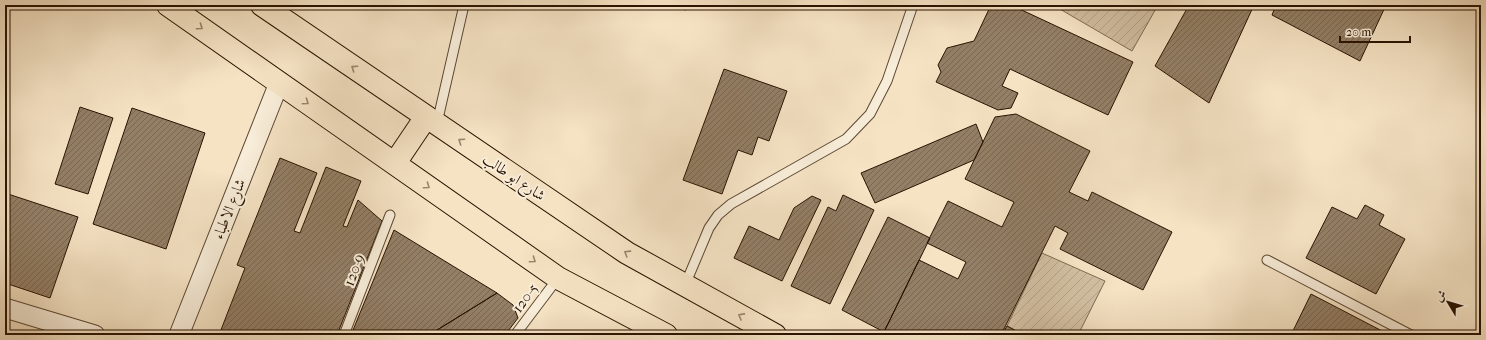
<svg xmlns="http://www.w3.org/2000/svg" width="1486" height="340" font-family="'IM FELL French Canon',Amiri,serif">
	<style>
		.garden { fill: url(#garden-furrows); stroke: #7e6a52 }
		.building { fill: url(#building-hatch); stroke: #291301 }
		.lines { fill: none; stroke-linecap: round; stroke-linejoin: round }
		.service-casing { stroke: #5c4732; stroke-width: 11 }
		.minor-casing { stroke: #5c4732; stroke-width: 21 }
		.primary-casing { stroke: #291301; stroke-width: 24 }
		.service { stroke: #f8edd9; stroke-width: 9 }
		.minor { stroke: #f8edd9; stroke-width: 19 }
		.primary { stroke: #f5e3c4; stroke-width: 22 }
		.oneway { stroke: #99856c }
		.labels { text-anchor: middle; stroke-width: 4; stroke-linejoin: round; paint-order: stroke }
		.street-label { font-size: 15px; fill: #291301; stroke: #f8edd9 }
	</style>
	<defs>
		<pattern id="garden-furrows" width="10" height="10" patternUnits="userSpaceOnUse"><rect width="10" height="10" fill="#d2c0a3"/><path d="M-1 1l2-2M0 10L10 0M9 11l2-2" fill="none" stroke="#b4a48b"/></pattern>
		<pattern id="building-hatch" width="6" height="6" patternUnits="userSpaceOnUse"><rect width="6" height="6" fill="#937f66"/><path d="M-1 1l2-2M0 6l6-6M5 7l2-2" fill="none" stroke="#786752"/></pattern>
	</defs>
	<rect width="100%" height="100%" fill="#f5e3c4"/>
	<filter id="stains"><feTurbulence type="fractalNoise" baseFrequency=".005" numOctaves="4"/><feColorMatrix values="0 0 0 0 .2 0 0 0 0 .09 0 0 0 0 .02 0 0 0 .5 -.17"/></filter>
	<radialGradient id="worn" r=".72"><stop offset=".6" stop-color="#630" stop-opacity="0"/><stop offset="1" stop-color="#630" stop-opacity=".3"/></radialGradient>
	<path class="garden" d="M 1053,5 L 1158,5 L 1132,51 Z
		M 1042,253 L 1105,281 L 1078,335 L 1024,335 L 1007,326 Z"/>
	<path class="building" d="M 667,5 L 687,5 L 686,10 Z
		M 991,5 L 1011,5 L 1133,62 L 1108,115 L 1010,69 L 1002,86 L 1018,93 L 1011,108 L 998,110 L 936,82 L 941,72 L 938,65 L 947,48 L 974,41 Z
		M 1189,5 L 1254,5 L 1209,103 L 1155,66 Z
		M 1276,5 L 1386,5 L 1360,61 L 1272,15 Z
		M 724,69 L 787,91 L 769,141 L 758,137 L 752,155 L 738,150 L 722,194 L 683,180 Z
		M 80,107 L 113,118 L 88,194 L 55,184 Z
		M 132,108 L 205,133 L 166,249 L 93,224 Z
		M 1016,114 L 1090,151 L 1069,192 L 1088,201 L 1092,192 L 1172,232 L 1143,290 L 1060,249 L 1068,233 L 1055,226 L 1002,333 L 1003,333 L 1007,326 L 1024,335 L 891,335 L 884,332 L 919,260 L 958,279 L 966,262 L 927,243 L 948,201 L 1002,227 L 1014,202 L 965,179 L 995,117 Z
		M 976,124 L 983,142 L 974,160 L 875,203 L 861,173 Z
		M 280,158 L 317,173 L 294,231 L 300,233 L 326,167 L 361,181 L 343,226 L 347,227 L 358,200 L 382,221 L 337,335 L 219,335 L 245,268 L 237,265 Z
		M 5,193 L 78,217 L 50,298 L 5,283 Z
		M 843,195 L 874,210 L 830,304 L 791,286 L 828,207 L 836,211 Z
		M 812,196 L 821,200 L 782,281 L 734,258 L 749,226 L 779,240 L 794,208 Z
		M 1365,205 L 1384,215 L 1379,225 L 1405,239 L 1376,294 L 1306,258 L 1332,207 L 1357,219 Z
		M 888,217 L 930,238 L 884,332 L 842,310 Z
		M 394,230 L 497,293 L 429,335 L 351,335 Z
		M 497,293 L 513,305 L 518,318 L 505,335 L 429,335 Z
		M 1311,294 L 1386,333 L 1385,335 L 1291,335 Z"/>
	<g class="lines">
		<defs>
			<path id="service" d="M 437,123 L 464,5
				M 1267,260 L 1411,335
				M 685,285 L 709,228 L 718,215 L 731,204 L 846,139 L 870,114 L 887,81 L 913,5
				M 344,335 L 390,215
				M 515,335 L 558,278"/>
			<path id="minor" d="M 5,308 L 95,335
				M 179,335 L 279,83"/>
			<path id="primary" d="M 168,5 L 558,278 L 666,335
				M 262,5 L 627,253 L 775,335
				M 395,163 L 426,117"/>
		</defs>
		<use href="#service" class="service-casing"/>
		<use href="#minor" class="minor-casing"/>
		<use href="#primary" class="primary-casing"/>
		<use href="#service" class="service"/>
		<use href="#minor" class="minor"/>
		<use href="#primary" class="primary"/>
	</g>
	<defs><path id="oneway-chevron" d="M-2-3.5L2.5 0L-2 3.5" fill="none" stroke-width="1.6" stroke-linecap="round" stroke-linejoin="round"/></defs>
	<g class="oneway">
		<use href="#oneway-chevron" transform="translate(200 27) rotate(35)"/>
		<use href="#oneway-chevron" transform="translate(354 68) rotate(-146)"/>
		<use href="#oneway-chevron" transform="translate(306 102) rotate(35)"/>
		<use href="#oneway-chevron" transform="translate(461 141) rotate(-146)"/>
		<use href="#oneway-chevron" transform="translate(427 186) rotate(35)"/>
		<use href="#oneway-chevron" transform="translate(627 253) rotate(-148)"/>
		<use href="#oneway-chevron" transform="translate(533 260) rotate(35)"/>
		<use href="#oneway-chevron" transform="translate(741 316) rotate(-151)"/>
	</g>
	<g class="labels">
		<g class="street-label">
			<text transform="translate(514 177) rotate(34)" y="5">شارع ابو طالب</text>
			<text transform="translate(229 209) rotate(-68)" y="5">شارع الاطباء</text>
			<text transform="translate(354 270) rotate(-69)" y="5">120-9</text>
			<text transform="translate(525 298) rotate(-53)" y="5">120-5</text>
		</g>
	</g>
	<rect width="1486" height="340" fill="none" stroke="#f5e3c4" stroke-width="20"/>
	<rect x="6" y="6" width="1474" height="328" fill="none" stroke="#291301" stroke-width="2"/>
	<rect x="10" y="10" width="1466" height="320" fill="none" stroke="#291301"/>
	<g transform="translate(1448 302) rotate(308)" stroke="#f8edd9" stroke-width="3" paint-order="stroke">
	<path d="M0-3L7 15L0 10L-7 15Z" fill="#291301"/>
	<text y="-6" font-size="11" font-weight="bold" text-anchor="middle" fill="#291301">ش</text>
	</g>
	<path d="M1340 36v6h70v-6" fill="none" stroke="#291301" stroke-width="2"/>
	<text x="1346" y="36" font-size="12" fill="#291301" stroke="#f8edd9" stroke-width="3" paint-order="stroke">20 m</text>
	<rect width="100%" height="100%" filter="url(#stains)"/>
	<rect width="100%" height="100%" fill="url(#worn)"/>
</svg>
